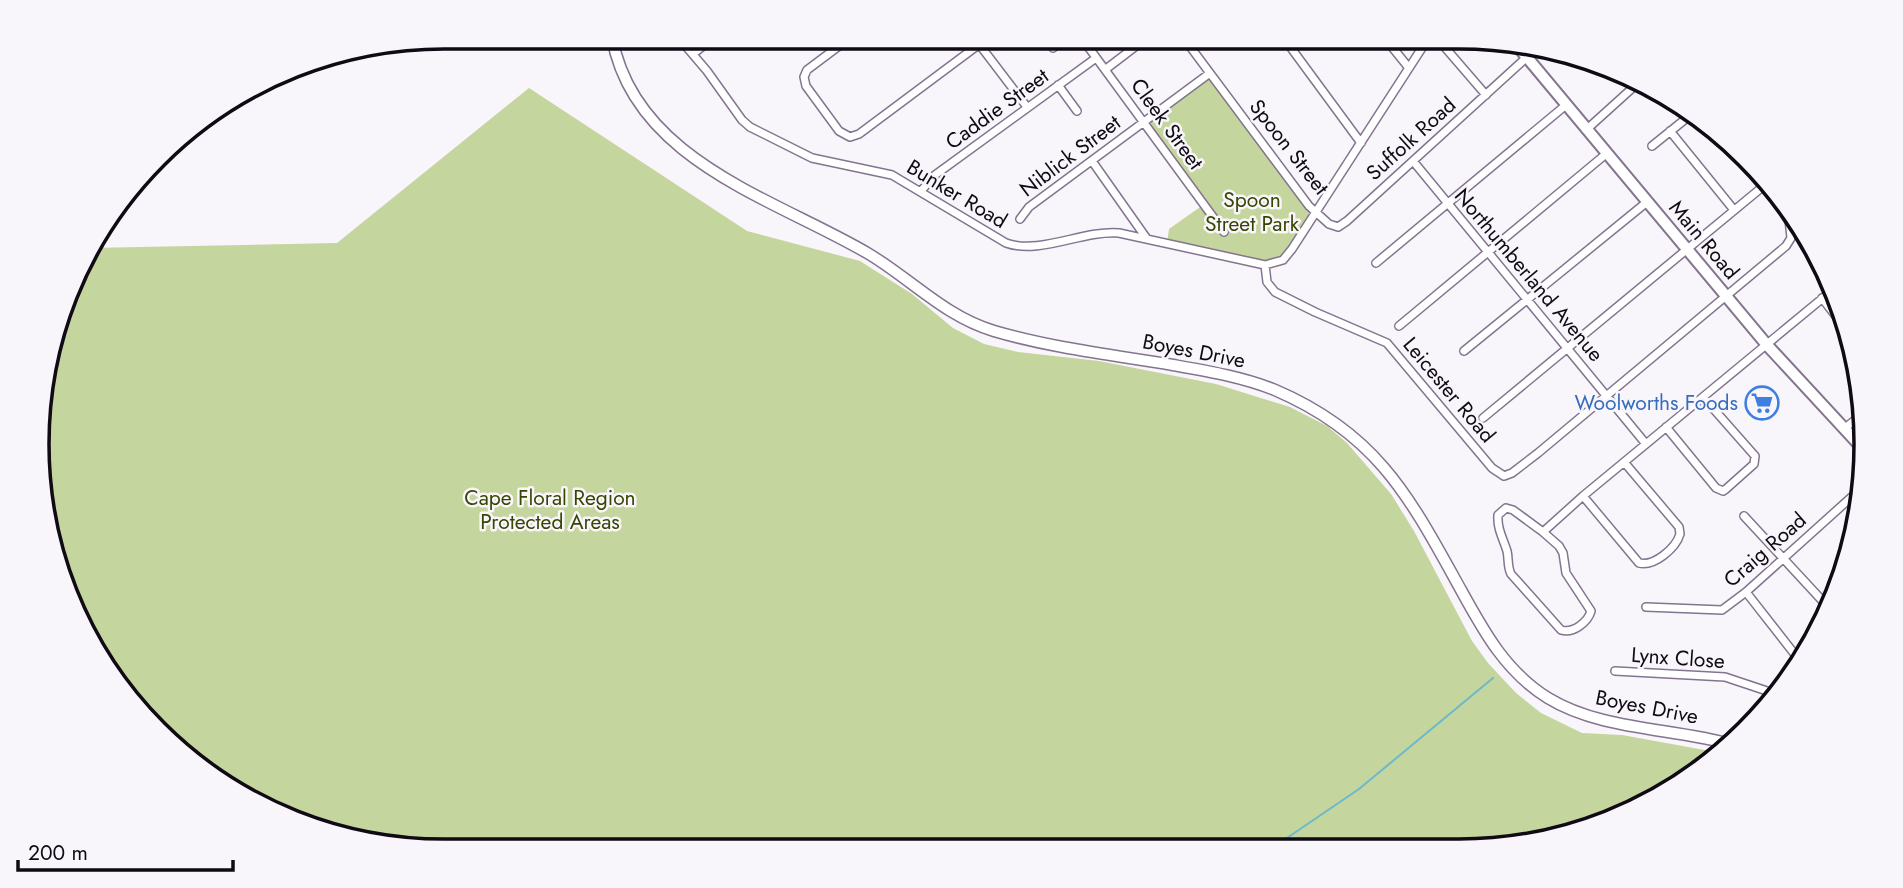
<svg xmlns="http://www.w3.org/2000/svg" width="1903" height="888" font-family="Jost,sans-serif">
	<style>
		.green { fill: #c4d59d }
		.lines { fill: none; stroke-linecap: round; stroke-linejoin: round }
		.stream { stroke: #6eb8cb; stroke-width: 2 }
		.minor-casing { stroke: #84748f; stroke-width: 10 }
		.secondary-casing { stroke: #84748f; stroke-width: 13 }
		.primary-casing { stroke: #84748f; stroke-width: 14 }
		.minor { stroke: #fff; stroke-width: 7 }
		.secondary { stroke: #fff; stroke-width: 10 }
		.primary { stroke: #fff; stroke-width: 10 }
		.labels { text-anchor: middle; stroke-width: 5; stroke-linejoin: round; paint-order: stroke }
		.street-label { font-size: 21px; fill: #0f0a13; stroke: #f8f5fb }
		.park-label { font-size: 21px; fill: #374502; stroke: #f8f5fb }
		.shop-label { font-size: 21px; fill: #366cbe; stroke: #f8f5fb; text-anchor: end }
		.rim { fill: none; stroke: #0f0a13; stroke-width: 3.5 }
	</style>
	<rect width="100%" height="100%" fill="#f8f5fb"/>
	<path class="green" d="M 1210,73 L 1316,212 L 1292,249 L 1275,264 L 1167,243 L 1169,229 L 1203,205 L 1144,123 Z
		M 529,88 L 747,231 L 860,261 L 912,294 L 953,328 L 984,344 L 1018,352 L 1099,361 L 1216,384 L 1290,407 L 1327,426 L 1347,443 L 1391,494 L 1414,531 L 1472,641 L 1488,663 L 1516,693 L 1541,713 L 1582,733 L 1622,735 L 1721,753 L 1707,767 L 1615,820 L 1513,848 L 444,851 L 289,820 L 175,750 L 91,647 L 40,498 L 45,365 L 89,248 L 337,243 Z"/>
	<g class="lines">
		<path class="stream" d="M 1254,849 L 1284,840 L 1359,789 L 1493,678"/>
		<defs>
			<path id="minor" d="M 678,37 L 707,71 L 742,120 L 750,127 L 812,158 L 892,175 L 1006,243 C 1040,255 1083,230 1119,233 L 1265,265 L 1283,260 L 1292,249 L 1429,37
				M 851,37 L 807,70 L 804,77 L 806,86 L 839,131 L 850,137 L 859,134 L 989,37
				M 1081,37 L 1224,232
				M 1183,37 L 1309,206 L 1329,224 L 1338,227 L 1347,221 L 1527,57
				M 1283,37 L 1361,143
				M 1384,37 L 1409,68
				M 1436,37 L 1486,95
				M 979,44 L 1027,107
				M 1053,48 L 1069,37
				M 693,54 L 714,37
				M 1106,69 L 1140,43
				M 1058,85 L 1077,111
				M 1586,130 L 1638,83
				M 1670,131 L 1734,210
				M 1652,146 L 1688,117
				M 1092,161 L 1147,239
				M 1413,161 L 1646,444
				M 921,191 L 935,175 L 1096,58
				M 1020,219 L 1029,207 L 1210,73
				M 1376,263 L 1566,105
				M 1265,265 L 1267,282 L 1275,292 L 1315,312 L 1387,343 L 1492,468 L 1504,476 L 1512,473 L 1538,453 L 1786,246 L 1791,238 L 1789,219
				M 1822,298 L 1842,324
				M 1399,326 L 1606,154
				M 1464,351 L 1647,202
				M 1483,418 L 1766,184
				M 1666,427 L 1716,488 L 1723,491 L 1726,489 L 1754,464 L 1755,456 L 1703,397
				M 1844,429 L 1861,415
				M 1583,496 L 1639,563 C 1654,567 1676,548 1680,534 L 1679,527 L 1624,462
				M 1506,508 L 1513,510 L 1543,532 L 1559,546 L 1563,553 L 1566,573 L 1591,611 C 1588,622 1573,634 1561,630 L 1511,574 C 1507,566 1509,559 1507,551 C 1503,538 1497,529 1498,515 Z
				M 1744,516 L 1830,609
				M 1543,532 L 1583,496 L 1835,288
				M 1746,592 L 1800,661
				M 1646,607 L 1722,610 L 1746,592 L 1856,493
				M 1615,671 L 1725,677 L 1779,695"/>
			<path id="secondary" d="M 612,37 C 634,161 776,199 869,254 C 912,280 946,317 994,331 C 1052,348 1113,355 1173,365 C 1207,371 1243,377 1275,390 C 1378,434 1410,498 1461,590 C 1484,632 1506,672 1548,698 C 1600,730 1672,728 1730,744"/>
			<path id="primary" d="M 1520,49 L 1767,345 L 1865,451"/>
		</defs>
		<use href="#minor" class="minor-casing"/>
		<use href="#secondary" class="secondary-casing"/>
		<use href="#primary" class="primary-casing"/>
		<use href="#minor" class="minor"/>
		<use href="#secondary" class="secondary"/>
		<use href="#primary" class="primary"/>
	</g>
	<defs>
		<symbol id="supermarket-ring" viewBox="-11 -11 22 22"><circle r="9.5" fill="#f8f5fb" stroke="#3f7fe0" stroke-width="1.5"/><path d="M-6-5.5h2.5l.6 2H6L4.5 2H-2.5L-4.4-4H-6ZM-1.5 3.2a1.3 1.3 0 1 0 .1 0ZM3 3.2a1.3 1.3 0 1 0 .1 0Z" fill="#3f7fe0"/></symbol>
	</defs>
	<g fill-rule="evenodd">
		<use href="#supermarket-ring" x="1743" y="384" width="38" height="38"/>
	</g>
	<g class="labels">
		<g class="street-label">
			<text transform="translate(997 109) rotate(-36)" y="7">Caddie Street</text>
			<text transform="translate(1167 124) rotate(54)" y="7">Cleek Street</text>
			<text transform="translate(1411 139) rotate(-42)" y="7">Suffolk Road</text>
			<text transform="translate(1289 147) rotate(52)" y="7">Spoon Street</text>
			<text transform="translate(1070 156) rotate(-37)" y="7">Niblick Street</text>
			<text transform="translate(957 194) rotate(31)" y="7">Bunker Road</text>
			<text transform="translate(1704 240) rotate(50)" y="7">Main Road</text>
			<text transform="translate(1529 275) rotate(50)" y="7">Northumberland Avenue</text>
			<text transform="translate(1194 351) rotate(11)" y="7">Boyes Drive</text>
			<text transform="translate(1449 390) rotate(50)" y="7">Leicester Road</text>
			<text transform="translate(1765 550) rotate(-41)" y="7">Craig Road</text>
			<text transform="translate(1678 658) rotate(4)" y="7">Lynx Close</text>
			<text transform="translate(1647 707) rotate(11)" y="7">Boyes Drive</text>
		</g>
		<g class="park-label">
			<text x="1252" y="207">Spoon<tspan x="1252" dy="24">Street Park</tspan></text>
			<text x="550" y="505">Cape Floral Region<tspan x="550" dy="24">Protected Areas</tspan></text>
		</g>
		<g class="shop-label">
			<text x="1738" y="410">Woolworths Foods</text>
		</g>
	</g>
	<path d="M0 0H1903V888H0ZM444 49H1459A395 395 0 0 1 1854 444V444A395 395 0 0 1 1459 839H444A395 395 0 0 1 49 444V444A395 395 0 0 1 444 49Z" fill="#f8f5fb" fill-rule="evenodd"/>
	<path class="rim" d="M444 49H1459A395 395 0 0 1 1854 444V444A395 395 0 0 1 1459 839H444A395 395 0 0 1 49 444V444A395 395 0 0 1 444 49Z"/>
	<path d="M18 860v10h215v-10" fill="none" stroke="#0f0a13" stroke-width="3.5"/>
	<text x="28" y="860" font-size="21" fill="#0f0a13" stroke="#f8f5fb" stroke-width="5" paint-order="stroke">200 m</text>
</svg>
